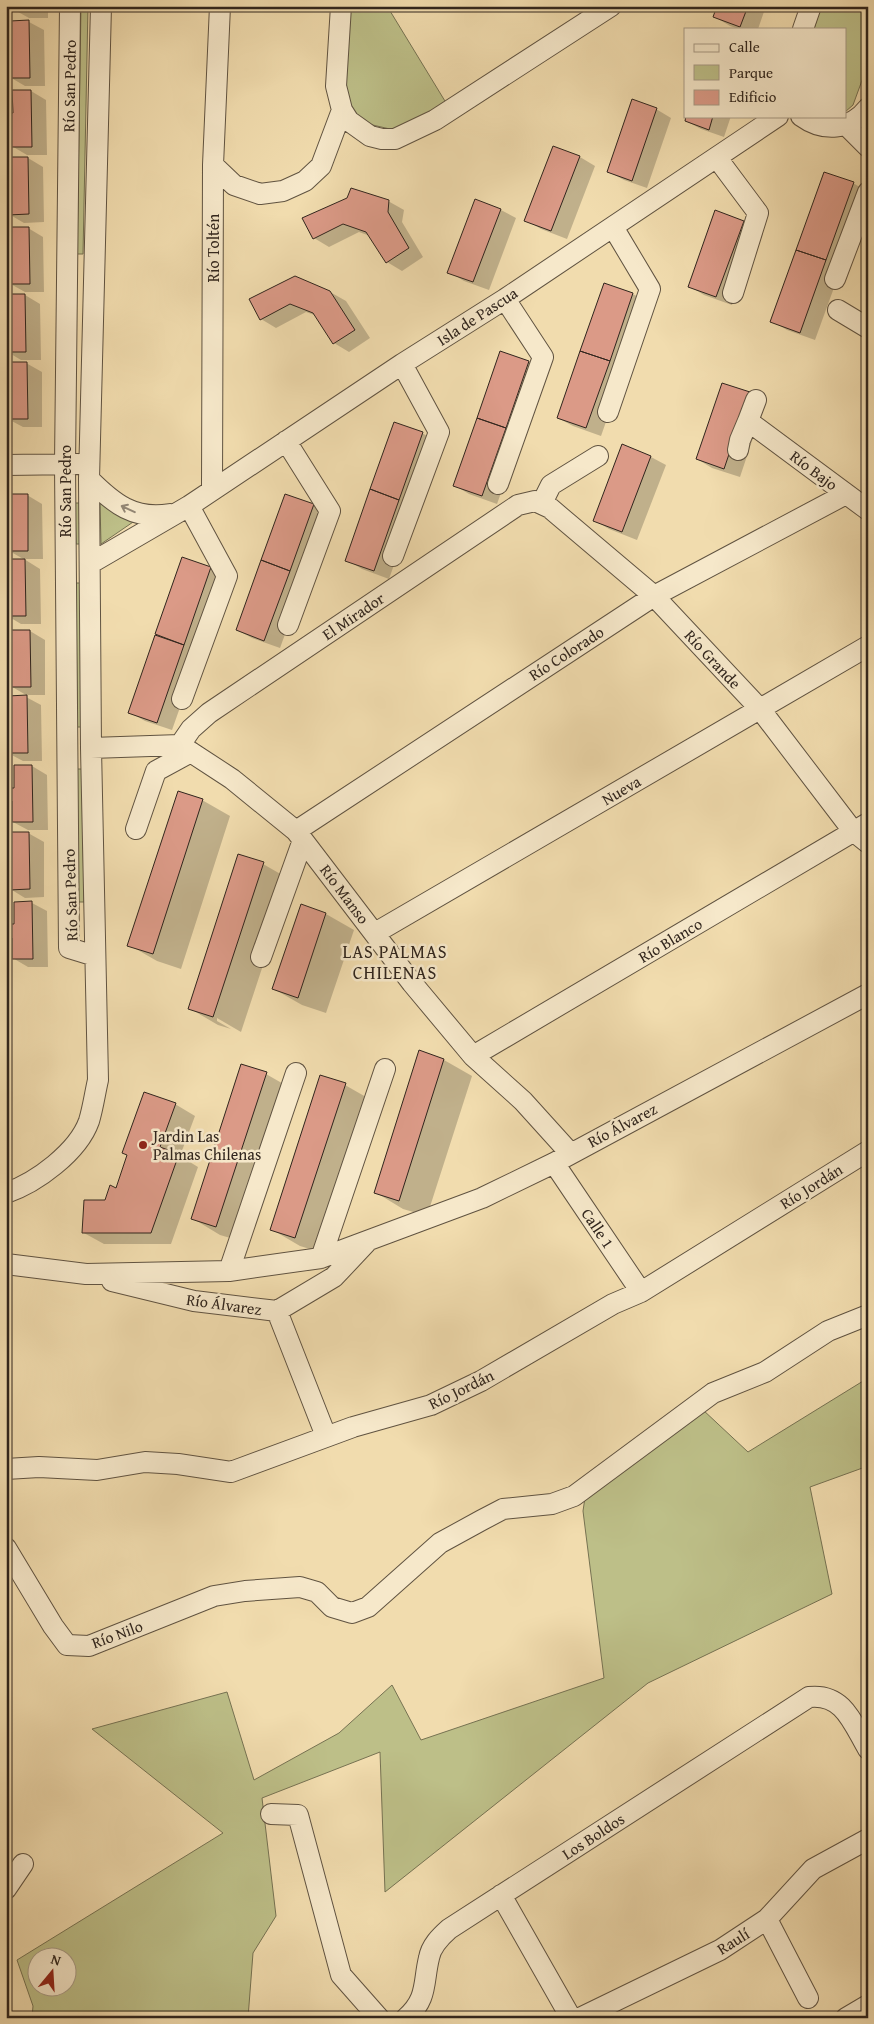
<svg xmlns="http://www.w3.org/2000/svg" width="874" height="2024" font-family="'Gentium Book Plus',serif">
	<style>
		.green { fill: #bdbf88; stroke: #767252; fill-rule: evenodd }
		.shadow { fill: #0003; fill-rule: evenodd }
		.building { fill: #db9a87; stroke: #30251d }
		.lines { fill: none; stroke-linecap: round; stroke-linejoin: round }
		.minor-casing { stroke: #605341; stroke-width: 22 }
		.minor { stroke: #f6e8ca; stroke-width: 20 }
		.oneway { stroke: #938674 }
		.poi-dot { fill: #8f2418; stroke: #f6e8ca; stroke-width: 2 }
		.labels { text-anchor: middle; stroke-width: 5; stroke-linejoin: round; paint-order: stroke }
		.street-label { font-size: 16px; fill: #30251d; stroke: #f6e8ca }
		.poi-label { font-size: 16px; fill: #30251d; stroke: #f6e8ca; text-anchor: start }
		.neighbourhood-label { font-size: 18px; letter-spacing: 1px; fill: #30251d; stroke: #f6e8ca }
	</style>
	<rect width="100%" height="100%" fill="#f1dcae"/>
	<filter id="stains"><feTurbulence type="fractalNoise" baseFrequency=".004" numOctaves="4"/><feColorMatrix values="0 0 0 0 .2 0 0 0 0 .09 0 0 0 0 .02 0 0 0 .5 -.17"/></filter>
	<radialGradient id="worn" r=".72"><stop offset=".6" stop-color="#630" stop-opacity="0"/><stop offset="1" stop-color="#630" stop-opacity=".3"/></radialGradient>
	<path class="green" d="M 81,6 L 88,6 L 83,254 L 77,254 Z
		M 349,6 L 387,6 L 448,106 L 403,132 L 364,123 L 353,113 L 341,88 Z
		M 821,6 L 868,6 L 868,64 L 853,105 L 845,112 L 845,29 L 814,29 Z
		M 75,503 L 81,503 L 81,544 L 76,544 Z
		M 100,503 L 136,520 L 101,544 Z
		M 76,583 L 81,583 L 82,727 L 77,727 Z
		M 76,769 L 82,769 L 84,902 L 78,902 Z
		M 868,1378 L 868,1466 L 810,1487 L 832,1594 L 648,1683 L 385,1892 L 380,1752 L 262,1798 L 276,1916 L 253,1953 L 248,2018 L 32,2018 L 33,2006 L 17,1960 L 223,1833 L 92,1729 L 227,1692 L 254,1780 L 339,1733 L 392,1685 L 421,1740 L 604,1678 L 583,1511 L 586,1491 L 702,1409 L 748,1452 ZM 38,1956 L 68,1956 L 68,1986 L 38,1986 Z"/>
	<path class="shadow" d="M 6,6 L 48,6 L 48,18 L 29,18 L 11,8 L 12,19 L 6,19 Z
		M 719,6 L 766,6 L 758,29 L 739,29 L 730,26 L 715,17 Z
		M 29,22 L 44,30 L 45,86 L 25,86 L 8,76 L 8,87 L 6,87 L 6,66 L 10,69 L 10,65 L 6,65 L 6,45 L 12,44 Z
		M 31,91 L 46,100 L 47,155 L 27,155 L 10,145 L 10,156 L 6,156 L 6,99 L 8,100 L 8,114 L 14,114 Z
		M 656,109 L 671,118 L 647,188 L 624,180 L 609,172 Z
		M 688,116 L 731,116 L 724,137 L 701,129 L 686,121 Z
		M 554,147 L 580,157 L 595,166 L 567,239 L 541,229 L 526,220 Z
		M 28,158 L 43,167 L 44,222 L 24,223 L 7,213 L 6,223 L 6,181 L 11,181 Z
		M 853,183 L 868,192 L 868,194 L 815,340 L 787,330 L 772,321 Z
		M 388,201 L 404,210 L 402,222 L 423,257 L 402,271 L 387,262 L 370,236 L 359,232 L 329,247 L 314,238 Z
		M 501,210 L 516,218 L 489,290 L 464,281 L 449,272 Z
		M 744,222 L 759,231 L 732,305 L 704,295 L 689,286 Z
		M 28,228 L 43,237 L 44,292 L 25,292 L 7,282 L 6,293 L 6,251 L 12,251 Z
		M 605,284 L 633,294 L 648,303 L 601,436 L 573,426 L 558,418 Z
		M 330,292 L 346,301 L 370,338 L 349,352 L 334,343 L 317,316 L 306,312 L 276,328 L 261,319 L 251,300 Z
		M 25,295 L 40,304 L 41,360 L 21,360 L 6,351 Z
		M 501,352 L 529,362 L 544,371 L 497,504 L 469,494 L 454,485 Z
		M 26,363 L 42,372 L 42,427 L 23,427 L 6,418 L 6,386 L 10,386 Z
		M 765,402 L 740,477 L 712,468 L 697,459 Z
		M 422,433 L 437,442 L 389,579 L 362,569 L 347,560 Z
		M 651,457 L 666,465 L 637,540 L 609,529 L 594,520 Z
		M 27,495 L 42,504 L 43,559 L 24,559 L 40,569 L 41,624 L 21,624 L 6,615 L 6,583 L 8,583 L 8,560 L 6,560 L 6,518 L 11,518 ZM 6,549 L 25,560 L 7,560 Z
		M 314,505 L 329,514 L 280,648 L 252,638 L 237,630 Z
		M 183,559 L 211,568 L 226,577 L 172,730 L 145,721 L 129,712 Z
		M 30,631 L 45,640 L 45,695 L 26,695 L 9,685 L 9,696 L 6,696 L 6,640 L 7,654 L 13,654 Z
		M 26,697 L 41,705 L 42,761 L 23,761 L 6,752 L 6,720 L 10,720 Z
		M 32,766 L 47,775 L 48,830 L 28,830 L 11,821 L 11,834 L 28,833 L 44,842 L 44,897 L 25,898 L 7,887 L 6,898 L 6,856 L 12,856 L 11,831 L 6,832 L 6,774 L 9,775 L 9,789 L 15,789 L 15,767 Z
		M 202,800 L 230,816 L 181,969 L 157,961 L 129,945 Z
		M 263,864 L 291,880 L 241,1032 L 217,1018 L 217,1021 L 231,1029 L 218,1025 L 189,1008 Z
		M 32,903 L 47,911 L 48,967 L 28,967 L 11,957 L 11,968 L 6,968 L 6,910 L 9,912 L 9,926 L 15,926 Z
		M 302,906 L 326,914 L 354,930 L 326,1013 L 302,1005 L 274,989 Z
		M 420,1052 L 444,1060 L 472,1076 L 427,1216 L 403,1209 L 375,1192 Z
		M 266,1074 L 294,1090 L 244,1242 L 220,1235 L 192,1218 Z
		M 345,1085 L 373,1101 L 323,1253 L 300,1246 L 271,1229 Z
		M 175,1104 L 195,1116 L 180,1156 L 198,1167 L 171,1244 L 104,1244 L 84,1233 Z"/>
	<path class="building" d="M 12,6 L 34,6 L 34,10 L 12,10 Z
		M 717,6 L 748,6 L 740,27 L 713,17 Z
		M 29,20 L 30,78 L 9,78 L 6,43 L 11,43 L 10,21 Z
		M 12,90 L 31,90 L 32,147 L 11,147 L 11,126 L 6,126 L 6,113 L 13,113 Z
		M 632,99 L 657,108 L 632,181 L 607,172 Z
		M 686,116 L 713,116 L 709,130 L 685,121 Z
		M 553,146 L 580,156 L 551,231 L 524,221 Z
		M 10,157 L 28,157 L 29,214 L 8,215 L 6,180 L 10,180 Z
		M 824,172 L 854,182 L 826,260 L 796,250 Z
		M 351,188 L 389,200 L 388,212 L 409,248 L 386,263 L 366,232 L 343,224 L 313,239 L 302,218 L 347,198 Z
		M 475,199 L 501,209 L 473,282 L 447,273 Z
		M 715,210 L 744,221 L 716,297 L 688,287 Z
		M 10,227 L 29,227 L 30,284 L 9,284 L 6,250 L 10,249 Z
		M 796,250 L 826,260 L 800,333 L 770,322 Z
		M 295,276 L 330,291 L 355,330 L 333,344 L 313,313 L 290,304 L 260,320 L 249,299 Z
		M 604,283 L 633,293 L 610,361 L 580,351 Z
		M 6,294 L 25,294 L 26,352 L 6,352 Z
		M 500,351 L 529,361 L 506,428 L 477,418 Z
		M 580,351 L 610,361 L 586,428 L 557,418 Z
		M 8,362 L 27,362 L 28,419 L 7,419 Z
		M 722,383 L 750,392 L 724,469 L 696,459 Z
		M 477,418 L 506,428 L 482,496 L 453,486 Z
		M 394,422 L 423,432 L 399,500 L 370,489 Z
		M 622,444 L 651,456 L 622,532 L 593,521 Z
		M 370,489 L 399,500 L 374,571 L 345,561 Z
		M 9,494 L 28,494 L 28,551 L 7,551 L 6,517 L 9,517 Z
		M 285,494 L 314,504 L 290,571 L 261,560 Z
		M 182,557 L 211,567 L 184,645 L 155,634 Z
		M 7,559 L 25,559 L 26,616 L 6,616 Z
		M 261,560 L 290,571 L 264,641 L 236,630 Z
		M 11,630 L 30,630 L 31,687 L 9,687 L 9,667 L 6,667 L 6,653 L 11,653 Z
		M 155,635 L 184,645 L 157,723 L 128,713 Z
		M 27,695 L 28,753 L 6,753 L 8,696 Z
		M 14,765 L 32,765 L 33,822 L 12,822 L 12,801 L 6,802 L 6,788 L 14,788 Z
		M 178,791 L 203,799 L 153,954 L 127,946 Z
		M 10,832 L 29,832 L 30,889 L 9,890 L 6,855 L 10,855 Z
		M 238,854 L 264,862 L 213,1017 L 188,1009 Z
		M 32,901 L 33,959 L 12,959 L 12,938 L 6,938 L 6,924 L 14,924 L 14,902 Z
		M 301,904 L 326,913 L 298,998 L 272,989 Z
		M 419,1050 L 444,1059 L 399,1201 L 374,1193 Z
		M 241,1064 L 267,1072 L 216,1227 L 191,1219 Z
		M 320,1075 L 346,1083 L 295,1238 L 270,1230 Z
		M 144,1092 L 176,1103 L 160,1147 L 179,1154 L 151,1233 L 82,1233 L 84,1200 L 105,1200 L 110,1185 L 116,1188 L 127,1155 L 122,1153 Z"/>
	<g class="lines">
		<defs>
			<path id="minor" d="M 70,6 L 65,464 L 69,948 L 95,956
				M 341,6 L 336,86 L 342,110 L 349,121 L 370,136 L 382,139 L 395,139 L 435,120 L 611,6
				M 803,29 L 811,6
				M 801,116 C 823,132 850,131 868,108
				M 846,125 L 868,147
				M 717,158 L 758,213 L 733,293
				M 213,165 L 234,185 L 260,194 L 283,191 L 305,181 L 321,166 L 342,110
				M 835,279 L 868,192
				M 838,310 L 868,328
				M 756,400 L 748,421 L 868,510
				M 608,412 L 650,289 L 613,227
				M 286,441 L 330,511 L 288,625
				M 738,450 L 740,440 L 748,421
				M 6,465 L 78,464
				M 89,479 C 114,504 134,520 170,514
				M 498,484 L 543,357 L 505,299
				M 212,489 L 213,165 L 220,6
				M 542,503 L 551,485 L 598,456
				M 393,556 L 439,432 L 402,364
				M 91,563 L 189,506 L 402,364 L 505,299 L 778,116
				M 182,699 L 227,576 L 189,506
				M 180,745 L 191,729 L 209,713 L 518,505 L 535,501 L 550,508 L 654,596 L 760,709 L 853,831 L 868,843
				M 91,748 L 180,745 L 232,779 L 296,831 L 412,983 L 473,1056 L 523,1101 L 570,1153
				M 136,829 L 156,771 L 191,752
				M 296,831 L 654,596 L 846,494
				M 375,933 L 868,646
				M 261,957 L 303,840
				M 473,1056 L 868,823
				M 554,1163 L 641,1292
				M 6,1193 C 36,1183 78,1152 89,1121 C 93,1108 95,1093 98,1080 L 91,748 L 89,479 L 101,6
				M 321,1258 L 385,1069
				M 6,1264 L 86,1274 L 229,1271 L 321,1258 L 482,1198 L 554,1163 L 868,994
				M 229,1271 L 296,1073
				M 112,1281 L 194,1301 L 277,1311 L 334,1277 L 366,1243
				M 277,1311 L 326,1436
				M 6,1469 L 39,1467 L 97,1470 L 145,1462 L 178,1464 L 231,1472 L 353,1427 L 431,1405 L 481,1381 L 613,1304 L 641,1292 L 868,1151
				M 6,1548 L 53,1626 L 67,1645 L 89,1646 L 214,1596 L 245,1591 L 300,1587 L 317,1592 L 332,1607 L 352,1613 L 368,1607 L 440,1543 L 482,1520 L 503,1509 L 552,1504 L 574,1496 L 713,1393 L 765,1372 L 828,1331 L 868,1315
				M 271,1814 L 298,1815 L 341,1975 L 379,2018
				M 6,1889 L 23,1864
				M 501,1895 L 571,2018
				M 767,1919 L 808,1998
				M 406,2018 C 428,1999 423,1982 429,1958 C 431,1946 440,1937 449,1929 L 809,1697 C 844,1693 853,1724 868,1749
				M 580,2018 L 720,1950 L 767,1919 L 813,1869 L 868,1839
				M 846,2018 L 868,2005"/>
		</defs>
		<use href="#minor" class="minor-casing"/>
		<use href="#minor" class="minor"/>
	</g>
	<defs><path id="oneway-shaft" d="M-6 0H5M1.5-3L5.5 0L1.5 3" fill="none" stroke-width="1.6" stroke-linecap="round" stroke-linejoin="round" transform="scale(1.25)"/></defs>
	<use class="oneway" href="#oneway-shaft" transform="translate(128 509) rotate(-155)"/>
	<circle class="poi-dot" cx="143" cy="1145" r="5"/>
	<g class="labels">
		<g class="street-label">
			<text transform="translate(69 86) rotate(-89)" y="6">Río San Pedro</text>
			<text transform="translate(213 248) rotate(-90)" y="6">Río Toltén</text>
			<text transform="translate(477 316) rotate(-33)" y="6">Isla de Pascua</text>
			<text transform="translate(814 470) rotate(37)" y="6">Río Bajo</text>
			<text transform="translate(65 491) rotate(-90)" y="6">Río San Pedro</text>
			<text transform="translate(353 616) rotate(-34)" y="6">El Mirador</text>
			<text transform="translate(566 653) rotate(-33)" y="6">Río Colorado</text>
			<text transform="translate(713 659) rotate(47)" y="6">Río Grande</text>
			<text transform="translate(621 790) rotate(-30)" y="6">Nueva</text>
			<text transform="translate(345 894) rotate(53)" y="6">Río Manso</text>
			<text transform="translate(70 895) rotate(-92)" y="6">Río San Pedro</text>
			<text transform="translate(670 940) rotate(-31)" y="6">Río Blanco</text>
			<text transform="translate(622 1125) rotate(-28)" y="6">Río Álvarez</text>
			<text transform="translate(811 1186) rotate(-32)" y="6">Río Jordán</text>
			<text transform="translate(598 1228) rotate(56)" y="6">Calle 1</text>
			<text transform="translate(224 1304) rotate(8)" y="6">Río Álvarez</text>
			<text transform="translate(461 1389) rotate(-26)" y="6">Río Jordán</text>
			<text transform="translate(117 1634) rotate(-20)" y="6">Río Nilo</text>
			<text transform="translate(593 1836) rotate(-33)" y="6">Los Boldos</text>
			<text transform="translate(733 1941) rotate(-32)" y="6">Raulí</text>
		</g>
		<g class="poi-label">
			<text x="153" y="1142">Jardin Las<tspan x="153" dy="18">Palmas Chilenas</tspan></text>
		</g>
		<g class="neighbourhood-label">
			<text x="395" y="958">LAS PALMAS<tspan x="395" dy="21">CHILENAS</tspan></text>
		</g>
	</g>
	<rect width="874" height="2024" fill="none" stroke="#f1dcae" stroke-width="25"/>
	<rect x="8" y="8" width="859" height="2009" fill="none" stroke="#30251d" stroke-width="2.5"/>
	<rect x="12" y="12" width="849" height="1999" fill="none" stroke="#30251d"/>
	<rect x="684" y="28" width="162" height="90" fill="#f6e8ca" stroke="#a79a85"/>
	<rect x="694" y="44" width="25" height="8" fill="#f6e8ca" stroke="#a79a85"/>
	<text x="729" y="52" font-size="15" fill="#30251d">Calle</text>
	<rect x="694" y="65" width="25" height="15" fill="#bdbf88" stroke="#a79a85"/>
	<text x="729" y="78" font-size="15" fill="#30251d">Parque</text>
	<rect x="694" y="90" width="25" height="15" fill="#db9a87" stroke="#a79a85"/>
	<text x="729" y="102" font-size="15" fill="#30251d">Edificio</text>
	<g transform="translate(52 1972) rotate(18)"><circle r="24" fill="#f6e8ca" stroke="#a79a85"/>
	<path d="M0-4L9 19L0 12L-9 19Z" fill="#8f2418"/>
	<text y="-8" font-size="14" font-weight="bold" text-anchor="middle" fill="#30251d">N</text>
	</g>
	<rect width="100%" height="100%" filter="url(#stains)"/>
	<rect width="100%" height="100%" fill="url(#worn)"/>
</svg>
